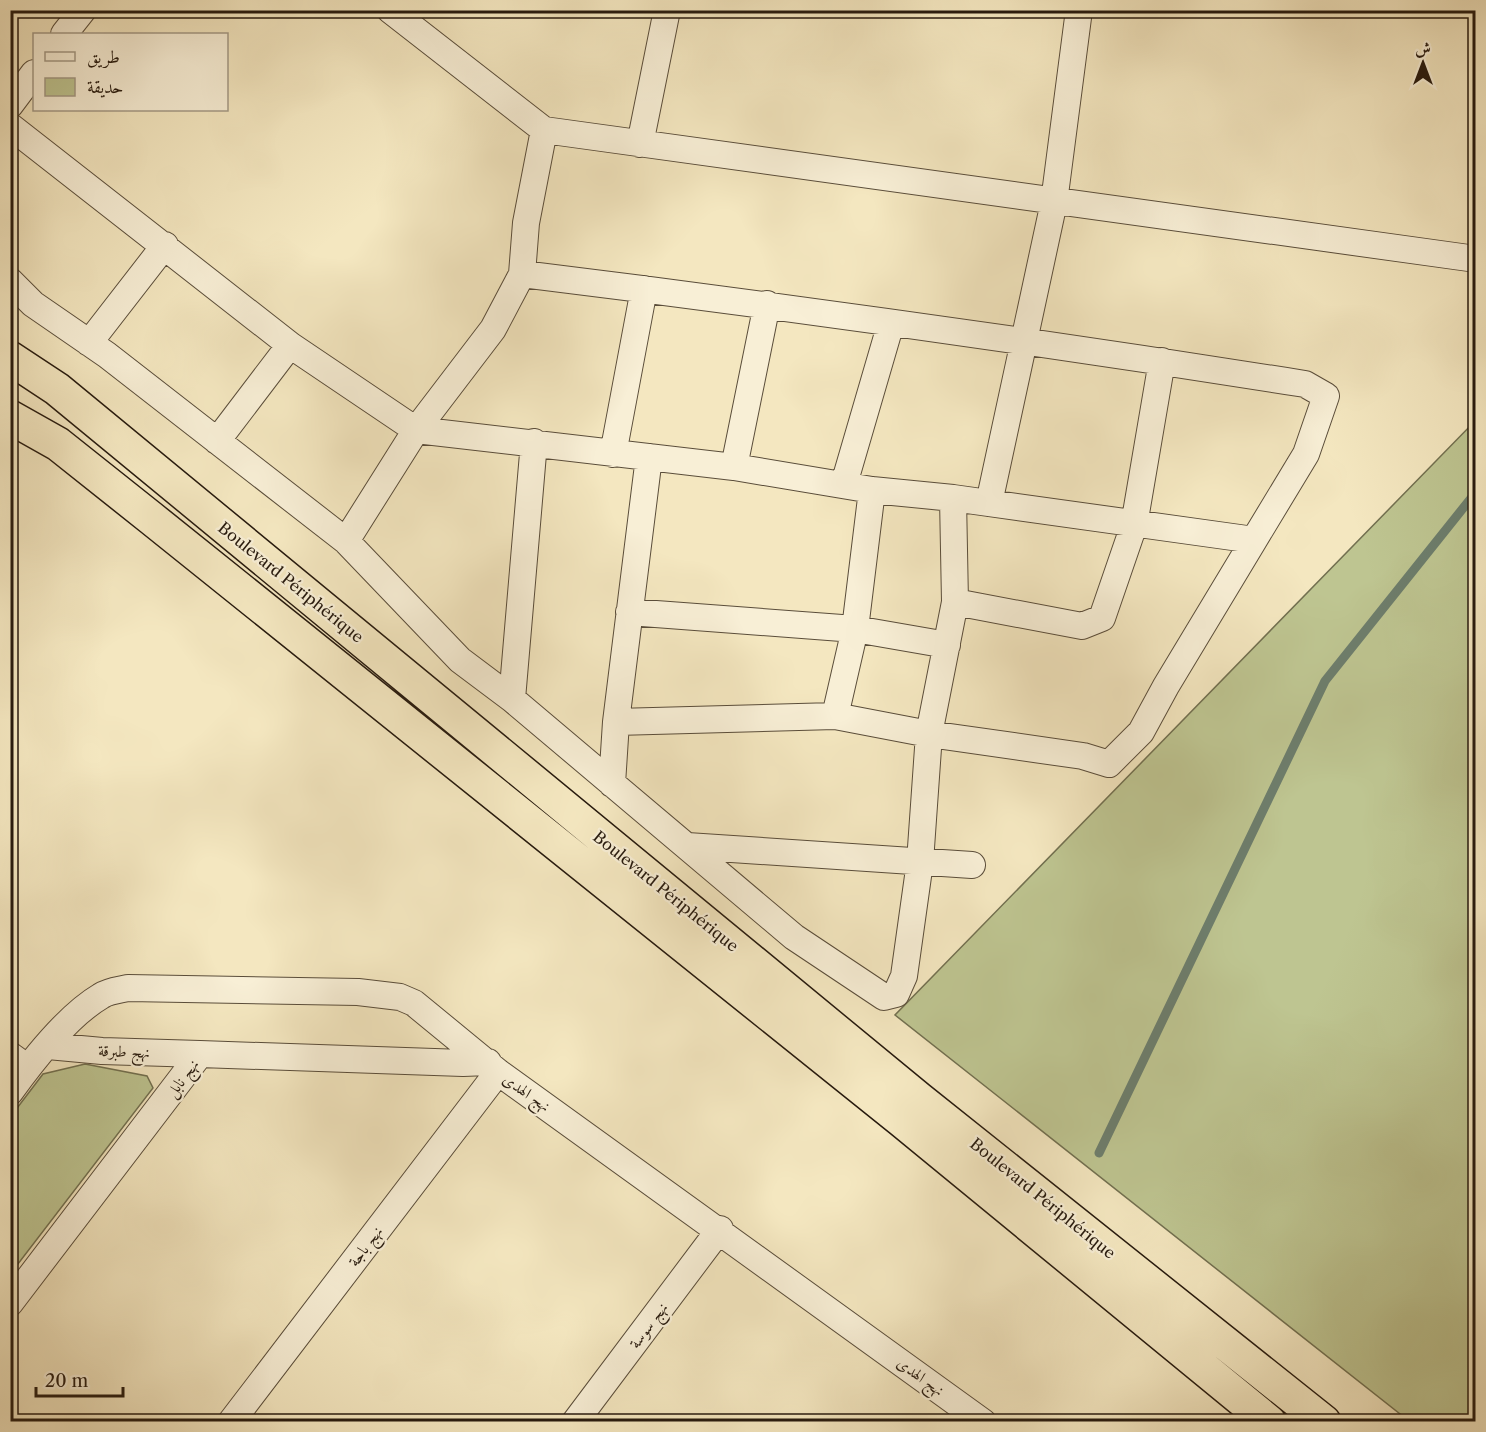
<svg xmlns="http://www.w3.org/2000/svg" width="1486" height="1432" font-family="'Libre Caslon Text',Amiri,serif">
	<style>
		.green { fill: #bec591; stroke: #727050; stroke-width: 1.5 }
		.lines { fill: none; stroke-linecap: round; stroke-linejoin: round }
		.stream { stroke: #6d7e6d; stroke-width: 9 }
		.street-casing { stroke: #5a4d3a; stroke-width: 28 }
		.highway-casing { stroke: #271a0e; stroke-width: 36 }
		.street { stroke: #f8efd6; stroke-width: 26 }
		.highway { stroke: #f4e7c0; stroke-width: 33 }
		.labels { text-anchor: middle; stroke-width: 4.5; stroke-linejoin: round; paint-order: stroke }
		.street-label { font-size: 16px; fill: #271a0e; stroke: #f8efd6 }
	</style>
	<rect width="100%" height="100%" fill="#f4e7c0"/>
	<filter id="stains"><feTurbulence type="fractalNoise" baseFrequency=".00333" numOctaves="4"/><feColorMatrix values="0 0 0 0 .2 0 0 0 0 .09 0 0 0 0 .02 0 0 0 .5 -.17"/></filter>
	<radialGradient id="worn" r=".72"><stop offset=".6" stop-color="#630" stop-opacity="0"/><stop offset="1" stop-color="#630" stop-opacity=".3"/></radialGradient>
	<path class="green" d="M 1475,421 L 1475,1421 L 1409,1421 L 895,1015 Z
		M 85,1064 L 147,1076 L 153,1088 L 11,1273 L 11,1116 L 43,1074 Z"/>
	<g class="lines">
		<path class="stream" d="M 1099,1153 L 1325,681 L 1476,492"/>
		<defs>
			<path id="street" d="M 390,10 L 544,130 L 1476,259
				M 64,34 L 83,10
				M 10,105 L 34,73
				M 10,126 L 290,345 L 416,430 L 734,467 L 872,490 L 953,498 L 1254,540 L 1306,454 L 1326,396 L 1305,384 C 1045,343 783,306 522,274
				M 640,144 L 667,10
				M 10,281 L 33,304 L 107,355 L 346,541 L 460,660 L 512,699 L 794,937 L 884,997 L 896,994 L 904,976 L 920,862 L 929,734 L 955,602 L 953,498
				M 89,343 L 165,245
				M 217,441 L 290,345
				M 613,454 L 644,289
				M 734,467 L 767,304
				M 844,484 L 891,323
				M 989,503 L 1054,202 L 1079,10
				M 346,541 L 416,430 L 493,329 L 522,274 L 526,223 L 544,130
				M 955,602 L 1082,626 L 1102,618 L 1134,525 L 1162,361
				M 629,612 L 855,629 L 947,645
				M 512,699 L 534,442
				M 835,716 L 855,629 L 872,490
				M 616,722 L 835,716 L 929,734 L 1083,756 L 1109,764 L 1141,732 L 1166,686 L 1254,540
				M 612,784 L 616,722 L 649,457
				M 687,846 L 972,865
				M 48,1046 L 102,1051 L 200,1054
				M 10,1055 L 28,1068
				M 10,1092 C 33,1060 67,1016 101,996 C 108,991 119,990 128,988 L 358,992 L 400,997 L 414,1003 L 498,1072 L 983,1422
				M 10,1303 L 200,1054 L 463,1063 L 488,1062
				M 231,1422 L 498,1072
				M 575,1422 L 720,1229"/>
			<path id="highway" d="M 10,358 L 57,389 L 919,1099 L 1324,1422
				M 10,417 L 58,444 L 151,518 L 901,1120 L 1269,1422"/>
		</defs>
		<use href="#street" class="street-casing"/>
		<use href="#highway" class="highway-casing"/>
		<use href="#street" class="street"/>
		<use href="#highway" class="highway"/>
	</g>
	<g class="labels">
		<g class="street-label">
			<text transform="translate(291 582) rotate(39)" y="6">Boulevard Périphérique</text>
			<text transform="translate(666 891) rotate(39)" y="6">Boulevard Périphérique</text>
			<text transform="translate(124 1051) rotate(2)" y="6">نهج طبرقة</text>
			<text transform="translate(182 1078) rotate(-53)" y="6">نهج نابل</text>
			<text transform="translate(527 1092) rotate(35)" y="6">نهج الهدى</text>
			<text transform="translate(1043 1198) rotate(39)" y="6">Boulevard Périphérique</text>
			<text transform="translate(365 1246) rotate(-53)" y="6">نهج باجة</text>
			<text transform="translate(648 1325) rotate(-53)" y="6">نهج سوسة</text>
			<text transform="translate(921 1376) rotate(36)" y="6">نهج الهدى</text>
		</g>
	</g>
	<rect width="1486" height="1432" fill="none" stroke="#f4e7c0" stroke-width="36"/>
	<rect x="12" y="12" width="1462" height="1408" fill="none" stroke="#271a0e" stroke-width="3"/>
	<rect x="18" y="18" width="1450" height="1396" fill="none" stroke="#271a0e" stroke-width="1.5"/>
	<rect x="33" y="33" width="195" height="78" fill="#f8efd6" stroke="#a49a86" stroke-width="1.5"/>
	<rect x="45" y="52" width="30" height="9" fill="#f8efd6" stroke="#a49a86" stroke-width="1.5"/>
	<text x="87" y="63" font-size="18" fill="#271a0e">طريق</text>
	<rect x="45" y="78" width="30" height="18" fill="#bec591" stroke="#a49a86" stroke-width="1.5"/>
	<text x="87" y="93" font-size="18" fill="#271a0e">حديقة</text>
	<g transform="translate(1423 63)" stroke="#f8efd6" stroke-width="4.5" paint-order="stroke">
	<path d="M0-4.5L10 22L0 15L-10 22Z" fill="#271a0e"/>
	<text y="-9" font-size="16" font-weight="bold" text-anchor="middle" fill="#271a0e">ش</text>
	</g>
	<path d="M36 1387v9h87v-9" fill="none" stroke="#271a0e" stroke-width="3"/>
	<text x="45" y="1387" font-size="18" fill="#271a0e" stroke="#f8efd6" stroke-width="4.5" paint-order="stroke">20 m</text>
	<rect width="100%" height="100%" filter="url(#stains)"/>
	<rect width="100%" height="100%" fill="url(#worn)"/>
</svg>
